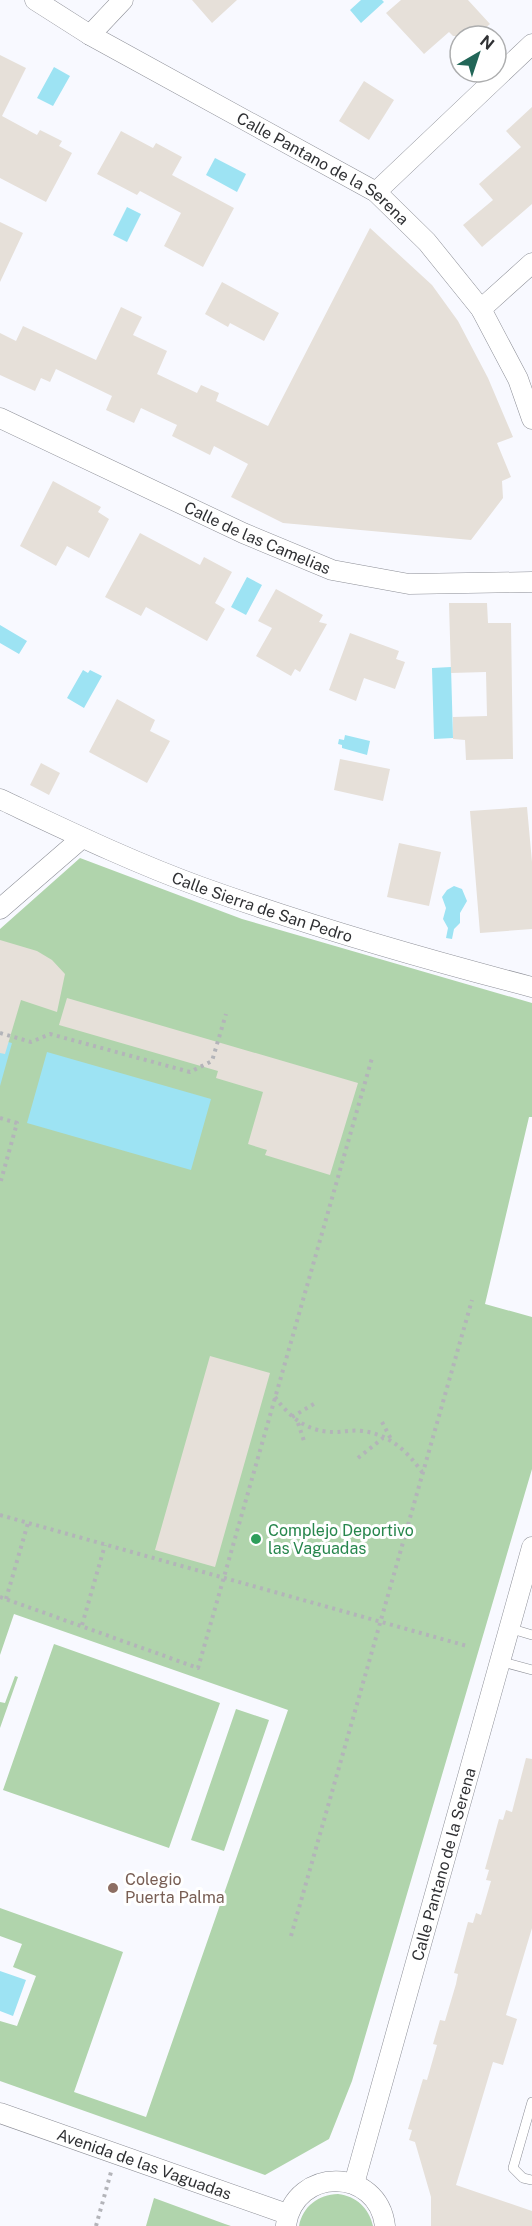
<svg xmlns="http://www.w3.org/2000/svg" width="532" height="2226" font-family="'Public Sans',sans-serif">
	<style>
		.green { fill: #b0d4ac }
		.water { fill: #9de3f3 }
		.building { fill: #e6e0d9 }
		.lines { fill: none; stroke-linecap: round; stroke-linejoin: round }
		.service-casing { stroke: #8d8f97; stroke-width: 10 }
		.minor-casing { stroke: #8d8f97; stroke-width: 21 }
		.path { stroke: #b3b4b9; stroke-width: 4; stroke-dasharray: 3 4.5; stroke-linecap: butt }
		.service { stroke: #fff; stroke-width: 9 }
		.minor { stroke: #fff; stroke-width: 20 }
		.leisure-dot { fill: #2e9e5b; stroke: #fff; stroke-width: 2 }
		.education-dot { fill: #8d6e63; stroke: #fff; stroke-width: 2 }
		.labels { text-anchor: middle; stroke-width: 6; stroke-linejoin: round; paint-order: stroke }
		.street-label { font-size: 16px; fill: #303134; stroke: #fff }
		.leisure-label { font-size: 16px; fill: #27864d; stroke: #fff; text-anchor: start }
		.education-label { font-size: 16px; fill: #785e54; stroke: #fff; text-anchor: start }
	</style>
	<rect width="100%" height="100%" fill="#f8f9ff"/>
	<path class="green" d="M 80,858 L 242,919 L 532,1003 L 532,1117 L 529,1117 L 485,1304 L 532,1317 L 532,1469 L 352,2081 L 329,2139 L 265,2175 L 0,2081 L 0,2021 L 17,2026 L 36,1976 L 13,1967 L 22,1944 L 0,1936 L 0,1908 L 123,1952 L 74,2092 L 146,2117 L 288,1710 L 14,1614 L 0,1655 L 0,929 Z
		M 54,1644 L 220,1703 L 169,1848 L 3,1790 Z
		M 15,1676 L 18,1677 L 0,1728 L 0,1702 L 5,1703 Z
		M 236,1709 L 269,1720 L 224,1851 L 191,1840 Z
		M 338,2194 C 356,2196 369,2208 373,2226 L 299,2226 C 303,2206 318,2195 338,2194 Z
		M 154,2198 L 225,2224 L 231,2226 L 146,2226 Z"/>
	<path class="water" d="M 361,0 L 382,0 L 384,2 L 361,23 L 350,10 Z
		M 54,67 L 70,76 L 53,106 L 37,98 Z
		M 215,158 L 246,174 L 237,192 L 206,175 Z
		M 127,207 L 141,214 L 127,242 L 113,235 Z
		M 247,577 L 262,585 L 246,615 L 231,607 Z
		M 0,625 L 27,641 L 19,654 L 0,643 Z
		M 451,667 L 453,738 L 434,739 L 432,668 Z
		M 83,670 L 88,673 L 90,670 L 102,676 L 84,708 L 67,698 Z
		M 345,735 L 370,741 L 367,755 L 342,748 L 342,745 L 338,744 L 339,739 L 344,740 Z
		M 454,886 L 462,889 L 467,901 L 460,913 L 460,923 L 454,929 L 452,939 L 446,938 L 448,928 L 443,919 L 446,908 L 442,897 L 447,890 Z
		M 0,1040 L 12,1043 L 0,1086 Z
		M 47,1052 L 211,1099 L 191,1170 L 27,1123 Z
		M 0,1971 L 26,1980 L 13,2016 L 0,2011 Z"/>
	<path class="building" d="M 192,0 L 237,0 L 212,23 Z
		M 401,0 L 468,0 L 490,24 L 476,36 L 453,36 L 449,32 L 424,54 L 386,13 Z
		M 0,55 L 26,68 L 2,116 L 37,135 L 40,130 L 62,141 L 59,146 L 72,153 L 46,202 L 0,178 Z
		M 364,81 L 394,100 L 369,140 L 339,121 Z
		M 532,107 L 532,204 L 482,247 L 463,225 L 493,200 L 479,184 L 521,147 L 506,131 Z
		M 121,131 L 153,148 L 156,143 L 182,157 L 172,175 L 234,208 L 203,267 L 164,246 L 181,213 L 140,191 L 137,195 L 97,174 Z
		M 0,222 L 23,233 L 0,282 Z
		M 370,228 L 432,285 L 458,321 L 488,378 L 513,437 L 497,443 L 511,477 L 502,481 L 503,498 L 471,540 L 283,523 L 231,497 L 248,464 L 214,446 L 210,455 L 172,436 L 177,425 L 141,408 L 134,423 L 106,410 L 112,396 L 56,369 L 50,382 L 41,378 L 35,391 L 0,375 L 0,333 L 16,341 L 23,326 L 96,360 L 121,307 L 142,317 L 133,335 L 167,351 L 157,374 L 197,393 L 201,385 L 219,393 L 216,401 L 268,426 Z
		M 222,282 L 279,313 L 264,341 L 230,323 L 228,327 L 205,314 Z
		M 53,481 L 101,507 L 98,512 L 109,519 L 89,558 L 67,546 L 56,566 L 20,546 Z
		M 140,533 L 200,565 L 204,557 L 232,572 L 215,603 L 225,609 L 207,641 L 146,607 L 141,616 L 105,597 Z
		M 276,589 L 323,615 L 319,622 L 327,624 L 300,672 L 295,669 L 291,676 L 256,656 L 272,628 L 258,621 Z
		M 449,603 L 487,603 L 488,623 L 511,623 L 513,759 L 466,760 L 465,740 L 453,739 L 453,717 L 487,716 L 486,672 L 451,673 Z
		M 350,633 L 399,651 L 396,659 L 405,662 L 395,689 L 364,678 L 356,701 L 329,690 Z
		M 117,699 L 155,720 L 150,731 L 170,741 L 147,783 L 89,752 Z
		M 340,759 L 390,769 L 383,801 L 334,790 Z
		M 41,763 L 60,773 L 49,795 L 30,785 Z
		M 527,807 L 532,862 L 532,929 L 480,933 L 470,811 Z
		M 399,843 L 441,852 L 429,906 L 387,897 Z
		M 0,940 L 37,951 L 52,960 L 65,974 L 57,1012 L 21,1000 L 5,1054 L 0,1053 Z
		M 67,998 L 358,1083 L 330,1175 L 265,1155 L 267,1150 L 248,1144 L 263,1092 L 216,1078 L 218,1071 L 59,1025 Z
		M 210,1356 L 270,1373 L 215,1567 L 155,1550 Z
		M 526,1758 L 532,1759 L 532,1928 L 506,2015 L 517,2019 L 503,2065 L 493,2062 L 456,2185 L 532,2211 L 532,2226 L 431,2226 L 431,2197 L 415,2142 L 409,2140 L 412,2130 L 408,2129 L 423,2079 L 427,2080 L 437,2045 L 433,2044 L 440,2020 L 445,2021 L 456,1984 L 458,1974 L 454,1973 L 468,1922 L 473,1923 L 476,1913 L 481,1915 L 491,1881 L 486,1880 L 489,1870 L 485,1869 L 499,1819 L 503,1820 L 506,1810 L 512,1812 Z"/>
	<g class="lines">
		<defs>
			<path id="service" d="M 509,1628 L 532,1635
				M 499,1661 L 532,1670
				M 532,2102 L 513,2168 L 523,2178 L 532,2180"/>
			<g id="minor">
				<path id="s1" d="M 35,0 L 90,35 L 376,192 L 427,242 L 481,309 L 518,379 L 532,419"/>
				<path d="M 90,35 L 123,0"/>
				<path d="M 376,192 L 532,44"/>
				<path d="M 481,309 L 532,263"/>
				<path id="s2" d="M 0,418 L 243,533 L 332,570 L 409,584 L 532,582"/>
				<path id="s3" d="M 0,799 C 66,830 132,862 201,887 C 310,926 420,958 532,987"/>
				<path d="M 0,909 L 82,838"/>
				<path id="s4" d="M 0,2113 L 287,2214"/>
				<path id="s5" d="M 354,2184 L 532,1547"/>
				<path d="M 286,2225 C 295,2166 378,2167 385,2226"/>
			</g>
		</defs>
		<use href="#service" class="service-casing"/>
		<use href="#minor" class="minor-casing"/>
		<path class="path" d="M 0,1033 L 31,1042 L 50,1034 L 190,1072 L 212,1061 L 226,1014
			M 0,1118 L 17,1123 L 0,1184
			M 275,1397 C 291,1419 309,1433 338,1432 C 346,1431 354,1430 362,1431 C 389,1434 407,1451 422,1472
			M 292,1417 L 317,1402
			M 382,1422 L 392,1441
			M 298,1423 L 304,1441
			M 358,1458 L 383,1438
			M 0,1515 L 467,1646
			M 0,1597 L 198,1668 L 372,1058
			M 6,1599 L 28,1523
			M 82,1625 L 105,1545
			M 291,1936 L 472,1300
			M 96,2226 L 111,2172"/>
		<use href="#service" class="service"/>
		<use href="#minor" class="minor"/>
	</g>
	<circle class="leisure-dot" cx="256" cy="1539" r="6"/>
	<circle class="education-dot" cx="113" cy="1888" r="6"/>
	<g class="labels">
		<g class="street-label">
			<text dy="6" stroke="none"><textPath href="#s1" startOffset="334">Calle Pantano de la Serena</textPath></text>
			<text dy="6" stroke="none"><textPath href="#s2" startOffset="284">Calle de las Camelias</textPath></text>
			<text dy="6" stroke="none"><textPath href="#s3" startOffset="284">Calle Sierra de San Pedro</textPath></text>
			<text dy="6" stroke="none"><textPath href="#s5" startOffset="332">Calle Pantano de la Serena</textPath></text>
			<text dy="6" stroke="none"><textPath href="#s4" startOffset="153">Avenida de las Vaguadas</textPath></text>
		</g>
		<g class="leisure-label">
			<text x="268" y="1536">Complejo Deportivo<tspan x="268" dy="18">las Vaguadas</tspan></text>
		</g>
		<g class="education-label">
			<text x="125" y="1885">Colegio<tspan x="125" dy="18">Puerta Palma</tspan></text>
		</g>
	</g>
	<g transform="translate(478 54) rotate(39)"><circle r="28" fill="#ffffff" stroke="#acadae" stroke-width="1.5"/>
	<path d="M0-4.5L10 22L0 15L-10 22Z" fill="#226658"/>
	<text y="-9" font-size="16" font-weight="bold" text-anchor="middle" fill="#303134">N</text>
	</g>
</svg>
